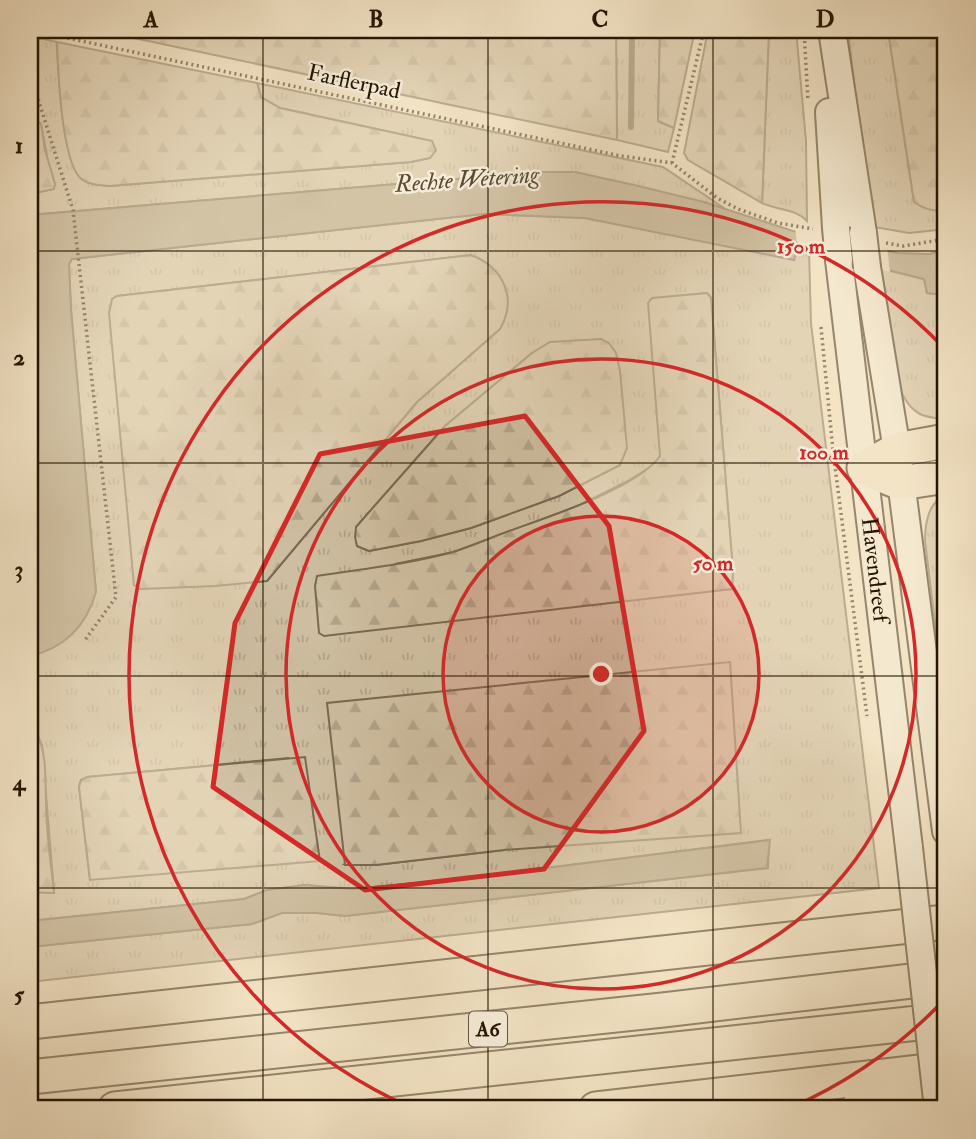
<svg xmlns="http://www.w3.org/2000/svg" width="976" height="1139" font-family="'IM FELL Double Pica',serif">
	<style>
		.grass { fill: url(#grass-tufts); stroke: #7a6a52; stroke-width: 2; fill-rule: evenodd }
		.forest { fill: url(#forest-firs); stroke: #7a6a52; stroke-width: 2 }
		.water { fill: #ad9d82; stroke: #76664e; stroke-width: 2 }
		.pier { fill: #f3e4c5 }
		.lines { fill: none; stroke-linecap: round; stroke-linejoin: round }
		.stream { stroke: #76664e; stroke-width: 6 }
		.secondary-casing { stroke: #241401; stroke-width: 30 }
		.highway-casing { stroke: #241401; stroke-width: 37 }
		.path { stroke: #241401; stroke-width: 3.5; stroke-dasharray: 2 3.5; stroke-linecap: butt }
		.secondary { stroke: #f7edd9; stroke-width: 26 }
		.highway { stroke: #f3e4c5; stroke-width: 33 }
		.secondary-bridge-casing { stroke: #241401; stroke-width: 30; stroke-linecap: butt }
		.secondary-bridge { stroke: #f7edd9; stroke-width: 26 }
		.marked { fill: none; stroke: #d62828; stroke-width: 5; stroke-linejoin: round }
		.grid { fill: none; stroke: #241401; stroke-width: 2; stroke-opacity: 0.55 }
		.ring { fill: none; stroke: #d62828; stroke-width: 3.5 }
		.labels { text-anchor: middle; stroke-width: 5; stroke-linejoin: round; paint-order: stroke }
		.shield { fill: #f7edd9; stroke: #635542; stroke-width: 2 }
		.shield-label { font-size: 21px; font-weight: bold; fill: #241401 }
		.street-label { font-size: 23px; fill: #241401; stroke: #f7edd9 }
		.water-label { font-size: 24px; font-style: italic; fill: #5b4b35; stroke: #f7edd9 }
		.centre { fill: #d62828; stroke: #f7edd9; stroke-width: 3.5 }
		.ring-label { font-size: 21px; text-anchor: middle; font-weight: bold; fill: #d62828; stroke: #f7edd9; stroke-width: 5; stroke-linejoin: round; paint-order: stroke }
		.neatline { fill: none; stroke: #241401; stroke-width: 2.5 }
		.grid-label { font-size: 23px; text-anchor: middle; font-weight: bold; fill: #241401 }
	</style>
	<defs>
		<pattern id="grass-tufts" width="24" height="20" patternUnits="userSpaceOnUse" patternTransform="scale(1.75)"><rect width="24" height="20" fill="#d0c1a4"/><path d="M3 7l-1-3M5 7V3M7 7l1-3M15 17l-1-3M17 17v-4M19 17l1-3" fill="none" stroke="#b2a58b"/></pattern>
		<pattern id="forest-firs" width="22" height="20" patternUnits="userSpaceOnUse" patternTransform="scale(1.75)"><rect width="22" height="20" fill="#d0c1a4"/><path d="M5 1l3.5 6h-7zM16 11l3.5 6h-7z" fill="#b2a58b"/></pattern>
	</defs>
	<rect width="100%" height="100%" fill="#f3e4c5"/>
	<filter id="stains"><feTurbulence type="fractalNoise" baseFrequency=".00286" numOctaves="4"/><feColorMatrix values="0 0 0 0 .2 0 0 0 0 .09 0 0 0 0 .02 0 0 0 .5 -.17"/></filter>
	<radialGradient id="worn" r=".72"><stop offset=".6" stop-color="#630" stop-opacity="0"/><stop offset="1" stop-color="#630" stop-opacity=".3"/></radialGradient>
	<path class="grass" d="M 616,30 L 660,30 L 658,121 L 674,128 L 668,152 L 617,140 Z
		M 769,30 L 796,30 L 806,141 L 807,221 C 795,208 778,211 762,203 Z
		M 848,30 L 888,30 L 914,202 L 939,211 L 946,209 L 946,229 L 909,233 L 874,227 L 865,174 Z
		M 30,36 L 57,42 C 58,67 61,166 83,180 C 89,185 101,185 109,186 L 411,162 L 429,158 L 432,141 L 280,108 L 261,97 L 257,83 L 663,167 L 724,208 L 575,172 L 539,172 L 30,215 L 30,194 L 53,189 L 41,124 L 30,117 Z
		M 483,214 L 585,218 L 793,259 L 797,250 L 809,250 L 811,323 L 879,888 L 30,982 L 30,947 L 252,924 L 282,913 L 317,913 L 345,916 L 768,868 L 769,840 L 459,879 L 352,889 L 305,885 L 267,890 L 244,899 L 30,921 L 30,892 L 54,893 L 42,745 L 38,737 L 30,737 L 30,656 L 52,648 L 96,592 L 71,310 L 69,264 L 72,259 ZM 471,255 L 500,329 L 417,402 L 267,581 L 134,585 L 113,299 L 117,296 ZM 707,293 L 711,298 L 733,571 L 732,589 L 395,564 L 454,552 L 580,505 L 628,481 L 655,464 L 660,456 L 694,295 ZM 532,353 L 620,465 L 559,496 L 471,528 L 421,541 L 369,551 L 357,546 L 356,527 L 445,426 ZM 730,662 L 504,850 L 376,865 L 345,864 ZM 289,758 L 90,880 L 79,787 L 81,780 L 88,777 Z
		M 879,268 L 924,279 L 927,293 L 946,295 L 946,420 C 938,418 928,418 920,414 C 886,397 883,303 879,268 Z
		M 946,494 L 946,712 L 925,541 C 925,523 928,503 946,494 Z"/>
	<path class="forest" d="M 96,30 L 616,30 L 617,140 Z
		M 660,30 L 695,30 L 674,128 L 658,121 Z
		M 708,30 L 769,30 L 762,203 L 688,160 L 684,153 Z
		M 888,30 L 946,30 L 946,209 C 935,213 924,209 914,202 Z
		M 57,42 L 257,83 L 261,97 L 280,108 L 432,141 L 436,150 L 430,158 L 411,162 L 109,186 C 101,185 89,185 83,180 C 61,167 58,67 57,42 Z
		M 31,116 L 41,124 L 45,150 L 55,184 L 54,189 L 30,194 Z
		M 471,255 C 503,267 518,298 500,329 L 417,402 L 267,581 L 216,586 L 140,589 L 134,585 L 109,313 L 112,299 L 117,296 Z
		M 707,293 L 711,298 L 733,571 L 732,589 L 324,636 L 319,633 L 315,586 L 317,576 C 362,569 409,564 453,552 C 472,546 490,538 509,531 C 546,518 638,488 660,456 L 648,303 L 652,298 Z
		M 601,339 L 609,343 L 616,353 L 620,371 L 627,448 L 620,465 L 559,496 L 471,528 L 421,541 L 369,551 L 357,546 L 355,537 L 356,527 L 445,426 L 532,353 L 550,342 Z
		M 730,662 L 741,833 L 504,850 L 376,865 L 345,865 L 327,703 Z
		M 38,736 C 47,756 45,780 46,801 C 46,832 51,863 54,893 L 30,892 L 30,737 Z
		M 305,757 L 320,861 L 90,880 L 79,787 L 81,780 L 87,777 Z"/>
	<path class="water" d="M 539,172 L 575,172 L 634,185 L 704,202 L 793,231 L 898,253 L 929,254 L 946,250 L 946,295 L 927,293 L 924,279 L 809,250 L 797,250 L 794,260 L 585,218 L 483,214 L 72,259 L 69,264 L 71,310 L 96,592 C 86,627 65,648 30,656 L 30,215 Z
		M 770,840 L 767,868 L 345,916 L 317,913 L 282,913 L 252,924 L 30,947 L 30,921 L 244,899 L 267,890 L 305,885 L 352,889 L 459,879 Z"/>
	<path class="pier" d="M 795,227 L 887,246 L 890,272 L 798,252 Z"/>
	<g class="lines">
		<path class="stream" d="M 631,127 L 632,30"/>
		<defs>
			<g id="secondary">
				<path d="M 832,30 L 863,233"/>
				<path d="M 829,112 L 836,228"/>
				<path id="s1" d="M 839,260 L 909,848"/>
				<path d="M 867,267 L 897,450 L 946,831"/>
			</g>
			<path id="highway" d="M 864,468 L 897,450 L 946,441
				M 864,468 L 901,483 L 946,476
				M 30,1022 L 946,922
				M 30,1077 L 663,1010 L 946,977
				M 115,1109 L 946,1020
				M 596,1109 L 946,1069
				M 857,1109 L 946,1103"/>
		</defs>
		<use href="#secondary" class="secondary-casing"/>
		<use href="#highway" class="highway-casing"/>
		<path class="path" d="M 30,30 L 621,156 L 672,163 L 717,198 L 738,209 L 778,223 L 813,229
			M 804,30 L 808,101
			M 30,73 L 73,210 L 116,597 L 85,640
			M 672,163 L 704,30
			M 886,243 L 903,246 L 946,239
			M 821,327 L 833,451 L 867,716"/>
		<use href="#secondary" class="secondary"/>
		<use href="#highway" class="highway"/>
		<defs>
			<path id="secondary-bridge" d="M 836,228 L 839,260
				M 863,233 L 867,267
				M 909,848 L 938,1109"/>
		</defs>
		<use href="#secondary-bridge" class="secondary-bridge-casing"/>
		<use href="#secondary-bridge" class="secondary-bridge"/>
	</g>
	<path d="M0 0H976V1139H0ZM 525,416 L 609,526 L 644,731 L 544,869 L 365,890 L 213,787 L 235,623 L 320,454 Z" fill="#f3e4c5" fill-opacity=".55" fill-rule="evenodd"/>
	<path class="marked" d="M 525,416 L 609,526 L 644,731 L 544,869 L 365,890 L 213,787 L 235,623 L 320,454 Z"/>
	<path class="grid" d="M 263,30 L 263,1109M 488,30 L 488,1109M 713,30 L 713,1109M 30,251 L 946,251M 30,463 L 946,463M 30,676 L 946,676M 30,888 L 946,888"/>
	<circle cx="601" cy="674" r="158" fill="#d62828" fill-opacity=".12"/>
	<g class="ring">
		<circle cx="601" cy="674" r="158"/>
		<circle cx="601" cy="674" r="315"/>
		<path d="M944 1000A473 473 0 0 1 790 1108M412 1108A473 473 0 1 1 944 348"/>
	</g>
	<g class="labels">
		<rect class="shield" x="469" y="1011.5" width="38" height="35" rx="5"/>
		<g class="shield-label">
			<text x="488" y="1036">A6</text>
		</g>
		<g class="street-label">
			<text transform="translate(354 81) rotate(12)" y="8">Farflerpad</text>
			<text dy="8" stroke="none"><textPath href="#s1" startOffset="312">Havendreef</textPath></text>
		</g>
		<g class="water-label">
			<text transform="translate(467 179) rotate(-4)" y="8">Rechte Wetering</text>
		</g>
	</g>
	<circle cx="601" cy="674" r="10" class="centre"/>
	<g class="ring-label">
		<text x="801" y="253">150 m</text>
		<text x="824" y="459">100 m</text>
		<text x="713" y="570">50 m</text>
	</g>
	<rect width="976" height="1139" fill="none" stroke="#f3e4c5" stroke-width="77"/>
	<rect x="38" y="38" width="899" height="1062" class="neatline"/>
	<g class="grid-label">
		<text x="151" y="27">A</text>
		<text x="376" y="27">B</text>
		<text x="600" y="27">C</text>
		<text x="825" y="27">D</text>
		<text x="19" y="153">1</text>
		<text x="19" y="365">2</text>
		<text x="19" y="577">3</text>
		<text x="19" y="790">4</text>
		<text x="19" y="1002">5</text>
	</g>
	<rect width="100%" height="100%" filter="url(#stains)"/>
	<rect width="100%" height="100%" fill="url(#worn)"/>
</svg>
